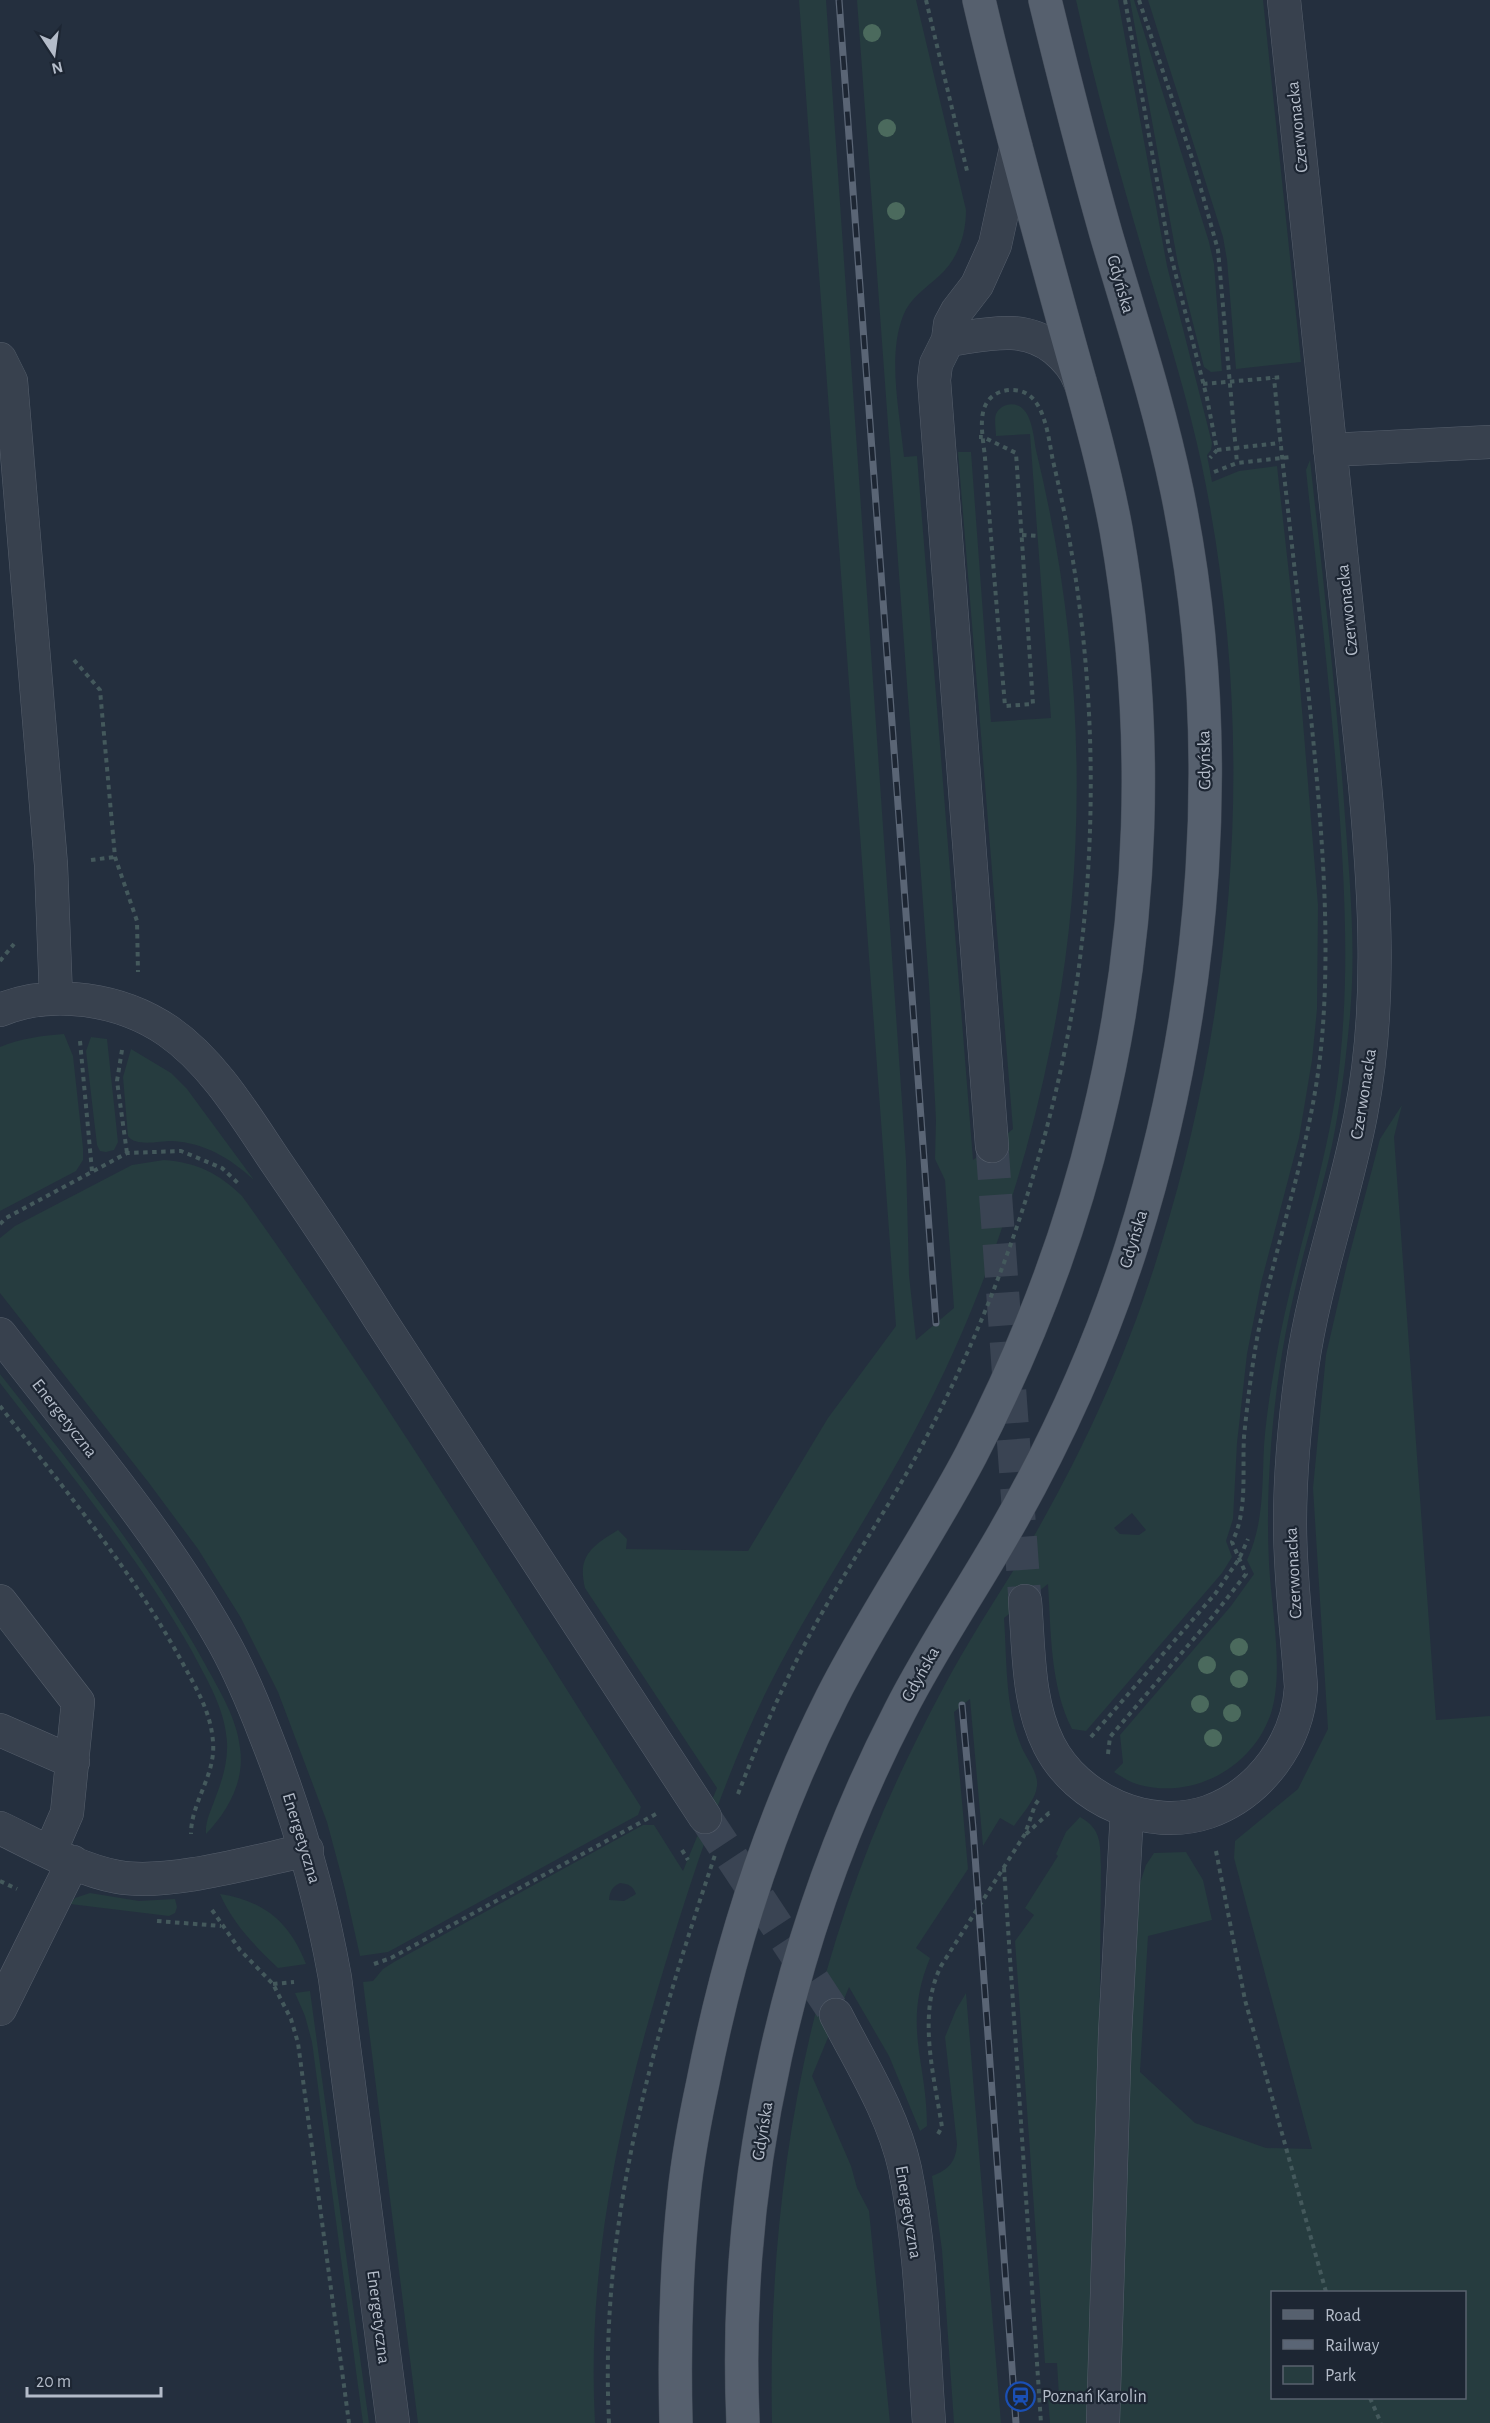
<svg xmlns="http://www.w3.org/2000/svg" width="1490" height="2423" font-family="'Alegreya Sans',sans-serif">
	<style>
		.green { fill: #263c3f; fill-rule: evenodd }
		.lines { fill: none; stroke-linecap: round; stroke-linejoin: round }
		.minor-tunnel { stroke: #3a4453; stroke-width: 33; stroke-dasharray: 33 16; stroke-linecap: butt }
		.minor-casing { stroke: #565f6c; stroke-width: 34 }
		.major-casing { stroke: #414a57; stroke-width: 34 }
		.path { stroke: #44595c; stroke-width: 4; stroke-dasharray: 4.5 4.5; stroke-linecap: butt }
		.minor { stroke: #38414e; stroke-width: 33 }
		.major { stroke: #56606e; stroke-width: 33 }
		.rail-casing { stroke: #5a6575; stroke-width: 7 }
		.rail { stroke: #1d2633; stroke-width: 4.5; stroke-dasharray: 14; stroke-linecap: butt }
		.tree { fill: #4b6a5d }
		.labels { text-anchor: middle; stroke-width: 4.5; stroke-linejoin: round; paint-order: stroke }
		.street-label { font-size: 18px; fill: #b4bcc9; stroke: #1d2633 }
		.poi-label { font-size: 18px; fill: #b4bcc9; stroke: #1d2633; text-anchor: start }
	</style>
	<rect width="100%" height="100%" fill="#242f3e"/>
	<path class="green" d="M 799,0 L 826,0 L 906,1160 L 909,1275 L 916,1340 L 954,1308 L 945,1180 L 935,1159 L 936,1120 L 929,985 L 857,0 L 916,0 L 966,210 C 966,235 958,259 939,276 C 926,288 910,298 903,316 C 887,357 900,414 904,457 L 917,456 L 973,1160 L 1013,1129 L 958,452 L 971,452 L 991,722 L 1051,718 L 1030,434 L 996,436 C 996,431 994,419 996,414 C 1001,403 1015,401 1023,409 C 1032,417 1034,438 1036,450 C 1083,643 1091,848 1051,1044 C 1024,1179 979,1311 914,1432 C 868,1519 812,1600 768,1688 C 728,1769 699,1856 672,1942 C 623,2098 586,2258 595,2423 L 418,2423 L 363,1982 L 373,1981 L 383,1969 L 394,1962 L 643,1825 L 654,1825 L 683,1871 L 717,1788 L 585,1588 C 577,1556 592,1546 618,1530 L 627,1539 L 626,1549 L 748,1551 L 828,1418 L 896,1326 ZM 620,1883 C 629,1884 633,1886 636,1894 L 624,1901 L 609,1900 C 610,1891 612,1887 620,1883 Z
		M 1076,0 L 1118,0 L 1167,266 L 1212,443 L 1211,450 L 1207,455 L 1212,482 L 1239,471 L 1277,466 L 1296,637 L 1318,905 L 1317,1009 L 1312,1060 L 1299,1138 L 1261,1283 L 1247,1354 L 1237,1443 L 1233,1519 L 1226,1541 L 1232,1557 L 1222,1573 L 1086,1731 L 1072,1729 C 1050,1686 1051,1631 1048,1584 L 1004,1618 C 1007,1660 1005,1704 1020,1743 C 1024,1756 1039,1772 1037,1786 C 1036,1800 1021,1815 1014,1826 L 1000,1818 L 983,1846 L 970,1699 L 954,1712 L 968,1869 L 916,1948 L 930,1958 C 902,2026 927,2060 927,2126 L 920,2131 L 889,2056 L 849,1987 L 812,2076 L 851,2166 L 857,2188 L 869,2211 L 890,2423 L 772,2423 C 767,2187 808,1958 914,1745 C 931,1711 948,1677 968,1644 C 989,1608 1013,1573 1034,1536 C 1086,1445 1131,1346 1161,1245 C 1239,993 1256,725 1202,466 C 1188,400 1168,335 1148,270 C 1122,181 1096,91 1076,0 ZM 1132,1513 L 1146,1530 L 1139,1535 L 1120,1534 L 1114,1528 Z
		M 1130,0 L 1134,0 L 1209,242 L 1214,264 L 1222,371 L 1211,372 L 1204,367 L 1178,264 Z
		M 1148,0 L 1263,0 L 1301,362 L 1236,369 L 1227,260 L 1223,237 Z
		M 1310,460 C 1323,579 1337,698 1345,817 C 1350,883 1356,949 1350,1015 C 1346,1059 1341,1102 1332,1145 C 1321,1195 1305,1244 1294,1294 C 1282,1344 1275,1395 1271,1446 C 1268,1485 1267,1524 1269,1563 C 1271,1607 1285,1675 1270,1716 C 1251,1768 1194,1799 1140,1785 C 1131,1783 1122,1777 1114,1772 L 1123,1763 L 1120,1735 L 1231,1606 L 1254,1574 L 1247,1560 C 1264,1523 1262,1486 1264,1446 C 1266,1417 1271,1387 1276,1358 C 1293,1258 1330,1162 1340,1061 C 1349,975 1345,892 1339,806 C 1331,694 1318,582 1306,470 Z
		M 64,1034 L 73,1056 L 83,1148 L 83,1160 L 76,1171 L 0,1211 L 0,1047 C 21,1038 42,1036 64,1034 Z
		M 91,1037 L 107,1039 L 118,1142 L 114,1150 L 106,1152 L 100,1151 L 97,1145 L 86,1051 Z
		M 131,1049 L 171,1073 L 187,1089 L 254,1180 C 230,1158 205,1143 172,1141 C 160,1141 135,1147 128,1136 L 123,1077 Z
		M 1402,1105 L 1394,1137 L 1436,1720 L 1490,1716 L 1490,2423 L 1117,2423 L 1119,2299 L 1138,1889 L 1146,1865 L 1154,1853 L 1186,1852 L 1203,1880 L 1212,1920 L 1148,1936 L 1140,2072 L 1195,2123 L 1266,2148 L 1312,2149 L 1234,1858 L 1235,1841 L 1298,1789 L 1328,1729 L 1313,1488 L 1326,1355 L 1347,1264 L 1380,1139 ZM 1272,2292 L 1464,2292 L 1464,2398 L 1272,2398 Z
		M 164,1160 C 196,1162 220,1174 242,1196 C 384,1394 511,1602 641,1807 L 638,1815 L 388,1952 L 360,1956 L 345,1889 L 327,1822 L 278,1692 L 241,1618 L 198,1549 L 149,1483 L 0,1293 L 0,1238 L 15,1226 L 132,1165 Z
		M 0,1374 C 73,1467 148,1560 205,1664 C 219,1690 237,1718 240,1748 C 245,1781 228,1811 206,1834 C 205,1821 211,1811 215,1799 C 222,1781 228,1762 227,1742 C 225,1709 208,1682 193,1653 C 139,1557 67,1470 0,1383 Z
		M 1080,1817 C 1102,1829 1100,1844 1101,1867 L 1099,2087 L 1090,2423 L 1050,2423 L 1048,2398 L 1059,2396 L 1057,2363 L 1045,2363 L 1015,1941 L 1034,1915 L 1025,1908 L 1058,1856 L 1056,1854 L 1066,1832 Z
		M 90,1893 L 139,1901 L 175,1899 L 177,1907 L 175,1913 L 169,1916 L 70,1904 L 75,1898 Z
		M 220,1894 C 265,1901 290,1923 306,1964 L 278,1968 C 255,1946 233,1924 220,1894 Z
		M 310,1991 L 369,2423 L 363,2423 L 312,2042 L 305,2016 L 295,1993 Z
		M 966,1993 L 1001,2423 L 954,2423 L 942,2250 L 932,2176 C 949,2170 956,2161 957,2144 L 945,2037 L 956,2010 Z"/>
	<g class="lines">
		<path class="minor-tunnel" d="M 992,1146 L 1025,1601
			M 705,1817 L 836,2015"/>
		<defs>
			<path id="minor" d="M 948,340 C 985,335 1023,323 1055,349 C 1066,358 1075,368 1080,382
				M 0,359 L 11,381 L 51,865 L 56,997
				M 1330,450 L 1490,442
				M 0,1010 C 53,988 121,999 168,1031 C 214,1063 245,1116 276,1162 C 311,1213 346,1265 379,1318 C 487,1485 596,1651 705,1817
				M 992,1146 L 934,380 L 936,364 L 948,340 L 950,324 L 957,311 L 977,285 L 995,245 L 1016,148
				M 0,1334 C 77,1434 162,1532 224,1643 C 240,1672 253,1703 265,1734 C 297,1814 320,1894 335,1978 L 393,2423
				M 0,1601 L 78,1702 L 67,1813 L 50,1852
				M 1025,1601 C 1029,1648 1027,1702 1049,1745 C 1077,1800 1149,1832 1208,1812 C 1261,1793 1298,1741 1301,1687 C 1297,1632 1290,1578 1290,1523 C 1290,1471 1295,1419 1302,1368 C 1314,1282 1345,1199 1361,1114 C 1382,1005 1375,895 1365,785 L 1284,0
				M 0,1730 L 73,1762
				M 0,1828 C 36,1845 78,1870 118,1877 C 169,1886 255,1861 307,1850
				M 0,2009 L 73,1862
				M 836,2015 C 861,2064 893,2114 905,2169 C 922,2252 923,2339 929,2423
				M 1103,2423 L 1115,2034 L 1127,1811"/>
			<path id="major" d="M 676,2423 C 674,2347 676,2270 684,2194 C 688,2156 695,2119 703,2082 C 729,1949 771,1818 832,1697 C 874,1614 928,1537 971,1455 C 1026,1349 1069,1238 1097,1122 C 1145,928 1151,726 1116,529 C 1103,459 1082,389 1063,320 C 1034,214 1004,108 979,0
				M 743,2423 C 732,2178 788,1928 900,1711 C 931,1650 969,1594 1003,1535 C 1056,1443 1100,1346 1132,1245 C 1208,1004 1228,739 1177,491 C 1159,404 1131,319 1106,234 C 1084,156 1064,78 1045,0"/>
		</defs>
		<use href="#minor" class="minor-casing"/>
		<use href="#major" class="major-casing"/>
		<path class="path" d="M 926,0 L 968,175
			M 1125,0 L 1169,248 L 1207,398 L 1217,450 L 1210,458
			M 1139,0 L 1194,164 L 1218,250 L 1237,463
			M 1203,384 L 1283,377
			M 1217,450 L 1280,443
			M 1214,472 L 1237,463 L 1291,457
			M 1022,535 L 1038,536
			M 74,660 L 100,690 L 115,857 L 137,921 L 138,972
			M 91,860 L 115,857
			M 0,961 L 14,944
			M 80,1041 L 92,1171
			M 122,1050 L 117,1081 L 127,1153
			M 0,1224 L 6,1218 L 127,1153 L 181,1151 L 222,1168 L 240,1185
			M 0,1406 C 64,1489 132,1570 182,1662 C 196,1688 211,1712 213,1742 C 216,1775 191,1802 191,1834
			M 1091,1737 L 1215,1594 L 1239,1559 L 1248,1539
			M 1108,1754 L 1110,1737 L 1214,1615 L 1246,1574 L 1232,1542 C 1248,1511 1242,1471 1244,1437 C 1247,1406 1251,1374 1256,1344 C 1275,1240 1313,1144 1322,1038 C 1330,942 1323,844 1314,748 C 1302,625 1286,502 1274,378
			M 738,1794 C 760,1737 785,1680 814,1627 C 850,1562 893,1502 927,1436 C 1002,1292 1055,1135 1078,974 C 1101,803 1093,628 1053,461 C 1049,442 1046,405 1027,394 C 1020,389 1008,389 1000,392 C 974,402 983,435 985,458 C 991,540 998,623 1005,706 L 1033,704 L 1016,453 L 983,437 L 979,437
			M 1026,1834 L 1049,1813 L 1053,1813
			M 682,1850 L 688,1860
			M 1216,1851 L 1245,2000 L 1326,2292
			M 1004,1868 L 1041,2423
			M 0,1881 L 17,1889
			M 212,1910 L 240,1950 L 273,1984 L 291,2019 L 298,2043 L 349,2423
			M 157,1921 L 221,1926
			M 374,1964 L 391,1958 L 656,1814
			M 273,1984 L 294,1982
			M 938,2134 L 942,2127 C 934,2076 917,2014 941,1966 L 1025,1834 L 1035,1805 L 1040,1798
			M 1370,2398 L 1381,2423
			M 609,2423 C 599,2222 652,2043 715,1855"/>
		<use href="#minor" class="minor"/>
		<use href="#major" class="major"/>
		<defs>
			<path id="rail" d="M 839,0 L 936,1323
				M 962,1705 L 973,1828 L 1016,2423"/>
		</defs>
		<use href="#rail" class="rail-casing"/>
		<use href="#rail" class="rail"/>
	</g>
	<g class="tree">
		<circle cx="872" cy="33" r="9"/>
		<circle cx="887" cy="128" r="9"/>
		<circle cx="896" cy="211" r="9"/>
		<circle cx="1239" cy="1647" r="9"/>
		<circle cx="1207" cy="1665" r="9"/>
		<circle cx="1239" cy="1679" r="9"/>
		<circle cx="1200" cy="1704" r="9"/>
		<circle cx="1232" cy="1713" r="9"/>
		<circle cx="1213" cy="1738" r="9"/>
	</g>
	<defs>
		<symbol id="station-ring" viewBox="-11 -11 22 22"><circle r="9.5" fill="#1d2633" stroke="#1a4fb4" stroke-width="1.5"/><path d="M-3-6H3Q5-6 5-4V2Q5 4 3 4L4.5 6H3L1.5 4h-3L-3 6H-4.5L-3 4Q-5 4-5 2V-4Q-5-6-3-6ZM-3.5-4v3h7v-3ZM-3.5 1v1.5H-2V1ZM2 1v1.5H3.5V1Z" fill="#1a4fb4"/></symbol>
	</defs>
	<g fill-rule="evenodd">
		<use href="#station-ring" x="1004" y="2380" width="33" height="33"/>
	</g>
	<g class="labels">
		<g class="street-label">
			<text transform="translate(1297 127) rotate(-96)" y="6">Czerwonacka</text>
			<text transform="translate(1121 284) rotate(74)" y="6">Gdyńska</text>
			<text transform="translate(1347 610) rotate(-96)" y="6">Czerwonacka</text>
			<text transform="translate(1204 760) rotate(-91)" y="6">Gdyńska</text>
			<text transform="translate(1363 1094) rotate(-81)" y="6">Czerwonacka</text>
			<text transform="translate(1133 1239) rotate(-73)" y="6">Gdyńska</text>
			<text transform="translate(65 1418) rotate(52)" y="6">Energetyczna</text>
			<text transform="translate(1293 1573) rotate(-93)" y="6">Czerwonacka</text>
			<text transform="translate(920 1674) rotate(-61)" y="6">Gdyńska</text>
			<text transform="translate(302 1838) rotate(73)" y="6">Energetyczna</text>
			<text transform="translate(762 2131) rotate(-81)" y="6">Gdyńska</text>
			<text transform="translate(909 2212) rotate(81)" y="6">Energetyczna</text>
			<text transform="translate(379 2317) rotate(83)" y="6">Energetyczna</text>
		</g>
		<g class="poi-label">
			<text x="1042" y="2402">Poznań Karolin</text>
		</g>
	</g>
	<rect x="1271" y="2291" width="195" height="108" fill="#1d2633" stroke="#59626f" stroke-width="1.5"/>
	<rect x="1283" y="2310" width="30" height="9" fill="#56606e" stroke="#59626f" stroke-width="1.5"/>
	<text x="1325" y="2321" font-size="18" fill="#b4bcc9">Road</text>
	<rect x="1283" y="2340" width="30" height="9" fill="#5a6575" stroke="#59626f" stroke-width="1.5"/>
	<text x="1325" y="2351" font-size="18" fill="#b4bcc9">Railway</text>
	<rect x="1283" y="2366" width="30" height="18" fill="#263c3f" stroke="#59626f" stroke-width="1.5"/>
	<text x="1325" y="2381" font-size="18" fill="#b4bcc9">Park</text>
	<g transform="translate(54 54) rotate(167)" stroke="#1d2633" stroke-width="4.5" paint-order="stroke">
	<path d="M0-4.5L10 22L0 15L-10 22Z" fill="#b4bcc9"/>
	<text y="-9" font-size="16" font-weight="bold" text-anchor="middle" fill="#b4bcc9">N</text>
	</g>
	<path d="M27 2387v9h134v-9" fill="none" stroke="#b4bcc9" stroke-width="3"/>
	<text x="36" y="2387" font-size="18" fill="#b4bcc9" stroke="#1d2633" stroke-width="4.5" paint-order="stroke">20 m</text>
</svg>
